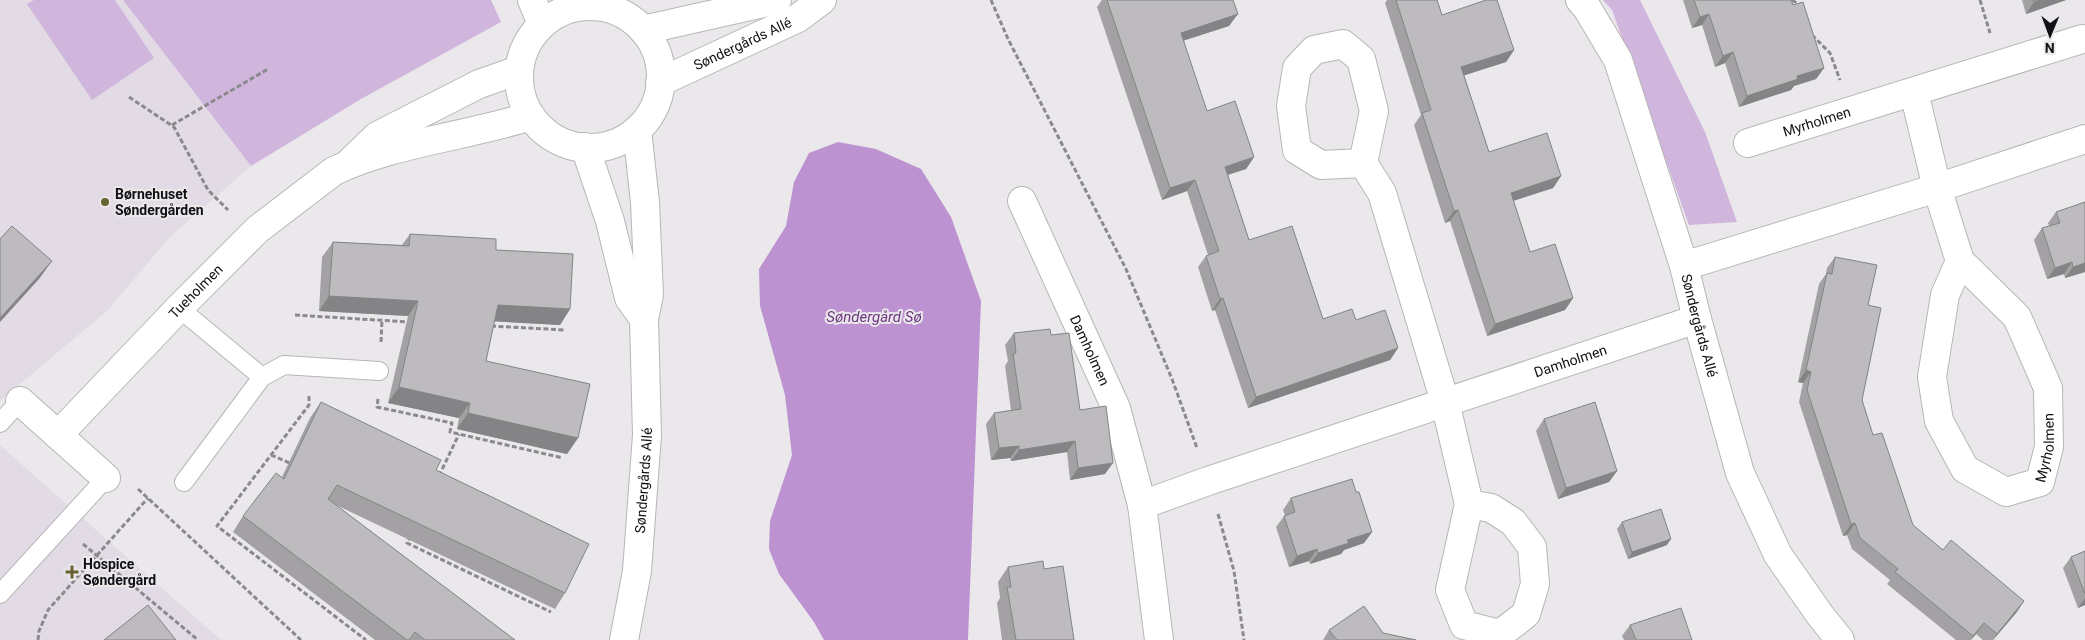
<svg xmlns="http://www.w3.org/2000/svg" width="2085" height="640" viewBox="0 0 2085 640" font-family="Roboto,sans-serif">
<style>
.built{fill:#e2dbe5}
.green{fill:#d0b5dd}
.water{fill:#bd92d0}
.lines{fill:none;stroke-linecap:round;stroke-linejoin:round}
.lane-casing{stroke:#b8b5b9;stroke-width:20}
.street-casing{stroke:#b8b5b9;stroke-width:30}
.secondary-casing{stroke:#b8b5b9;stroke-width:30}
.path{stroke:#8b898c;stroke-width:3;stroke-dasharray:5 2.5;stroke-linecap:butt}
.lane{stroke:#fff;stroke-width:18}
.street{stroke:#fff;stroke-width:28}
.secondary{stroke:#fff;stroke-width:28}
.wall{fill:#a3a1a3}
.shaded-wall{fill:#848385}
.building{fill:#bdbbbe;stroke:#848385}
.poi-dot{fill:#676330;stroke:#ebe8ec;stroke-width:2}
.labels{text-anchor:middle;stroke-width:4;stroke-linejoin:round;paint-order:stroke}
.street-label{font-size:14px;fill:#111012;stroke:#ebe8ec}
.poi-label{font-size:14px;font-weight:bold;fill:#111012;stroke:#ebe8ec;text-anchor:start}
.water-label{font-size:15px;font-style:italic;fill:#6c3681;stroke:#ebe8ec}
</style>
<rect width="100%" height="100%" fill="#ebe8ec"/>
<path class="built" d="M0 0H123L251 166 169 238 108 310 0 401Z
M0 445 30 472 221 640H0Z"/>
<path class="green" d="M34 0H115L154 58 92 100 27 4Z
M123 0H491L501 22 361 99 251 166Z
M1603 0H1640L1705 132 1737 222 1689 225 1612 10Z"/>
<path class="water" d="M838 142 876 149 921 169 951 217 981 301 968 640H824L814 622 779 574 769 549 770 521 792 455 785 395 760 306 759 269 786 226 794 182 809 153Z"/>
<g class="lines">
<g class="lane-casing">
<path id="lane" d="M179 308 262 377 184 482
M262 377 284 365 379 371
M0 423 20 401
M0 594 106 478"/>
</g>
<g class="street-casing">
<g id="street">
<path id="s1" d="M1580 0 1587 8 1618 60 1684 266 1697 319 1740 473 1778 555 1820 615 1840 640"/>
<path d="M643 30 777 0"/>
<path id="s2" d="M660 82 798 18 822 0"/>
<path id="s3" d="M1914 92 1937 188 1960 261 1945 295 1932 377 1939 421 1965 469 2006 492 2040 482 2049 447 2048 388 2017 317 1960 261"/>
<path id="s4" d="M1748 143 2082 39"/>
<path d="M585 147 610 221 629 298 644 319"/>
<path d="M351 161 377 136 479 84 519 70"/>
<path d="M1363 163 1321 165 1297 150 1291 106 1297 68 1314 50 1343 44 1361 59 1374 111 1363 163 1382 193 1445 402 1469 504 1450 590 1464 625 1500 634 1526 614 1535 584 1532 547 1513 522 1491 508 1469 504"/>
<path id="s5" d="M1022 201 1116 408 1142 505 1159 640"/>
<path d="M1684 266 1937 188 2085 139"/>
<path d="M20 401 106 478"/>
<path id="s6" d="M58 435 179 308 258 229 334 171C393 143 468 136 531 116"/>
<path id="s7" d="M1142 505 1208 481 1697 319"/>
<path id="s8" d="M624 640 637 571 647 435 644 319 649 295 645 202 637 130"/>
</g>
</g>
<g class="secondary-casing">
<path id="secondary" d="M532 0 542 24
M519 77a71 71 0 1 1 142 0a71 71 0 1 1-142 0Z"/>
</g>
<path class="path" d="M991 0 1008 39 1126 269 1172 379 1197 448
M1792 0 1800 5
M1980 0 1990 33
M1812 35 1830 53 1840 80
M129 97 174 127 208 190 228 210
M172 125 268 69
M295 315 409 322
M491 326 565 330
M381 342 382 320
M309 396V405L217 526 366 640
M378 399 377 407 452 423 450 432 563 458
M271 455 292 464
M439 476 459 434
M138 489 301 640
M1218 514 1234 571 1244 640
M411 536 407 543 551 612
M83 544 198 640
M38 640 39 631 48 610 148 498"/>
<use href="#lane" class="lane"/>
<use href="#street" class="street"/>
<use href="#secondary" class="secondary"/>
</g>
<path class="wall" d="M1102 0H1233L1229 26 1183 41 1207 111 1254 157 1246 169 1228 175 1249 240 1323 319 1356 320 1398 348 1390 360 1248 408 1215 310 1212 311 1198 267 1206 256 1208 255 1187 191 1162 200 1097 7Z
M1387 0H1437L1442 15 1514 50 1506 62 1464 75 1489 152 1561 176 1553 188 1513 201 1530 252 1573 298 1565 310 1487 336 1450 221 1445 223 1414 125 1421 115 1385 3Z
M1683 0H1791L1793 5 1824 68 1816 79 1794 86 1791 90 1739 107 1725 63 1715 67 1702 25 1692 28Z
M2022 0H2066L2026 14Z
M2085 202V272L2065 278 2064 274 2047 279 2034 240 2042 228 2049 226 2048 223 2056 212Z
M410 234 496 250 570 309 560 325 494 321 486 361 578 438 567 454 457 429 459 418 388 403 408 316 319 311 322 257 333 242 402 245Z
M1835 257 1868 305 1862 400 1873 435 1913 525 1943 550 2024 601 2016 613 1993 640H1983L1976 634 1971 640H1956L1887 584 1890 580 1852 549 1847 535 1843 536 1799 402 1803 383 1798 382 1819 284 1826 274 1827 268Z
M1014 333 1051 335 1105 474 1070 480 1067 452 1011 461 1010 458 991 460 986 424 994 413 1011 410 1005 366 1008 361 1005 345Z
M321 402 436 470 565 593 555 609 336 505 515 640H375L233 532 243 516 282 477 310 418Z
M1544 419 1617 471 1609 482 1558 499 1536 431Z
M1356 492 1372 532 1364 543 1344 550 1341 554 1310 564 1309 561 1289 567 1276 527 1285 515 1283 510 1291 498Z
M1622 522 1667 545 1628 559 1617 529Z
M2085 551V605L2078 608 2063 568 2071 557Z
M1008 567 1044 569 1074 640H1002L997 603 1000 598 998 582Z
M1630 625 1692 640H1624L1622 636Z
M1329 630 1383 633 1416 640H1323Z"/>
<path class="shaded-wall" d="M2041 0H2066L2026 14 2034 2Z
M1238 14 1229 26 1172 44 1181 33Z
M1709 14 1702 25 1692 28 1700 17Z
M1514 50 1506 62 1453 79 1461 67Z
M1733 52 1725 63 1715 67 1723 56Z
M1824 68 1816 79 1794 86 1791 90 1739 107 1747 96 1797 76Z
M1254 157 1246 169 1217 178 1225 167Z
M1561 176 1553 188 1503 204 1511 193Z
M1195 180 1187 191 1162 200 1170 188Z
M1458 210 1450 221 1445 223 1454 211Z
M52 261 39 279 0 322V318Z
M2072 262 2064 274 2047 279 2055 268Z
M2085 263V272L2065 278 2073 267Z
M329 296 418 301 408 316 319 311Z
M1223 298 1215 310 1212 311 1220 299Z
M1573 298 1565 310 1487 336 1495 324Z
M498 305 570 309 560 325 487 321Z
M1398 348 1390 360 1248 408 1256 397Z
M1806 370 1811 372 1803 383 1798 382Z
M399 387 470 403 459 418 388 403Z
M468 413 578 438 567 454 457 429Z
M1075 441 1067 452 1011 461 1019 450Z
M1019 446 1010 458 991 460 999 448Z
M1113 463 1105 474 1070 480 1078 468Z
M1617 471 1609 482 1558 499 1566 488Z
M1855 523 1847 535 1843 536 1851 524Z
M1372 532 1364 543 1344 550 1341 554 1310 564 1318 553 1347 540Z
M1671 539 1667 545 1628 559 1632 552Z
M1317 549 1309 561 1289 567 1297 556Z
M2085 598V605L2078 608Z
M2024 601 2016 613 1993 640 1997 634Z
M1984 623 1976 634 1971 640 1973 636Z"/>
<path class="building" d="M1107 0H1233L1238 14 1181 33 1207 111 1235 101 1254 157 1225 167 1249 240 1292 226 1323 319 1352 309 1356 320 1385 310 1398 348 1256 397 1223 298 1220 299 1206 256 1219 251 1195 180 1170 188Z
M1396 0H1437L1442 15 1486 0H1497L1514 50 1461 67 1489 152 1547 133 1561 176 1511 193 1530 252 1555 244 1573 298 1495 324 1458 210 1454 211 1422 113 1431 110Z
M1694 0H1791L1793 5 1803 2 1824 68 1797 76 1798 79 1747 96 1733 52 1723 56 1709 14 1700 17Z
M2033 0H2041L2034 2Z
M2085 202V263L2073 267 2072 262 2055 268 2042 228 2060 223 2056 212Z
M12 226 52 261 0 318V239Z
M410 234 496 239V250L573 254 570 309 498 305 486 361 590 384 578 438 468 413 470 403 399 387 418 301 329 296 333 242 409 246Z
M1835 257 1877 265 1868 305 1881 308 1862 400 1873 435 1882 433 1913 525 1943 550 1951 540 2024 601 1997 634 1984 623 1973 636 1895 572 1898 569 1860 538 1855 523 1851 524 1807 390 1811 372 1806 370 1827 273 1832 274Z
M1050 329 1051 335 1069 333 1080 410 1106 406 1113 463 1078 468 1075 441 1019 450V446L999 448 994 413 1021 409 1013 354 1016 353 1014 333Z
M321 402 441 460 436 470 589 544 565 593 337 485 328 499 515 640H425L415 632 409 640H407L243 516 276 473 284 479Z
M1595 402 1617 471 1566 488 1544 419Z
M1352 479 1356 492H1359L1372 532 1347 540 1349 543 1318 553 1317 549 1297 556 1284 516 1295 512 1291 498Z
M1661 509 1671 539 1632 552 1622 522Z
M2085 551V594L2071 557Z
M1043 561 1044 569 1063 566 1074 640H1016L1007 587H1011L1008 567Z
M148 605 176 640H104Z
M1364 606 1383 633 1416 640H1337L1329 630Z
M1681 608 1692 640H1636L1630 625Z"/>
<g class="poi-dot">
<circle cx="105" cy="202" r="5"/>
<path d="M69.5 564.5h5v5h5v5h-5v5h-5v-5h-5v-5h5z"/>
</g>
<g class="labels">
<g class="street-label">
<text dy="5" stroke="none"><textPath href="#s2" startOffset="91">Søndergårds Allé</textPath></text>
<text dy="5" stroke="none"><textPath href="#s4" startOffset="72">Myrholmen</textPath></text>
<text dy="5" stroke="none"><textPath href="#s6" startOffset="199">Tueholmen</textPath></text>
<text dy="5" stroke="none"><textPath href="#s1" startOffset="349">Søndergårds Allé</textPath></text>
<text dy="5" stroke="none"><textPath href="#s5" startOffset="164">Damholmen</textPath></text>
<text dy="5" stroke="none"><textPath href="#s7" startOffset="452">Damholmen</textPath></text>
<text dy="5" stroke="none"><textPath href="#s3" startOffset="512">Myrholmen</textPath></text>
<text dy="5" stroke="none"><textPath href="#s8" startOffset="161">Søndergårds Allé</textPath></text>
</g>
<g class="poi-label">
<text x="115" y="199">Børnehuset<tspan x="115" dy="16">Søndergården</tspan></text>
<text x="83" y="569">Hospice<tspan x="83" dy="16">Søndergård</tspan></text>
</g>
<g class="water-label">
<text x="874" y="322">Søndergård Sø</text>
</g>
</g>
<g transform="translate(2050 35) rotate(181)" stroke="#ebe8ec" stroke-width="4" paint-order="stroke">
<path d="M0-4L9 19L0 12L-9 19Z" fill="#111012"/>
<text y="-8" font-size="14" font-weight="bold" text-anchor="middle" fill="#111012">N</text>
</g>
</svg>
